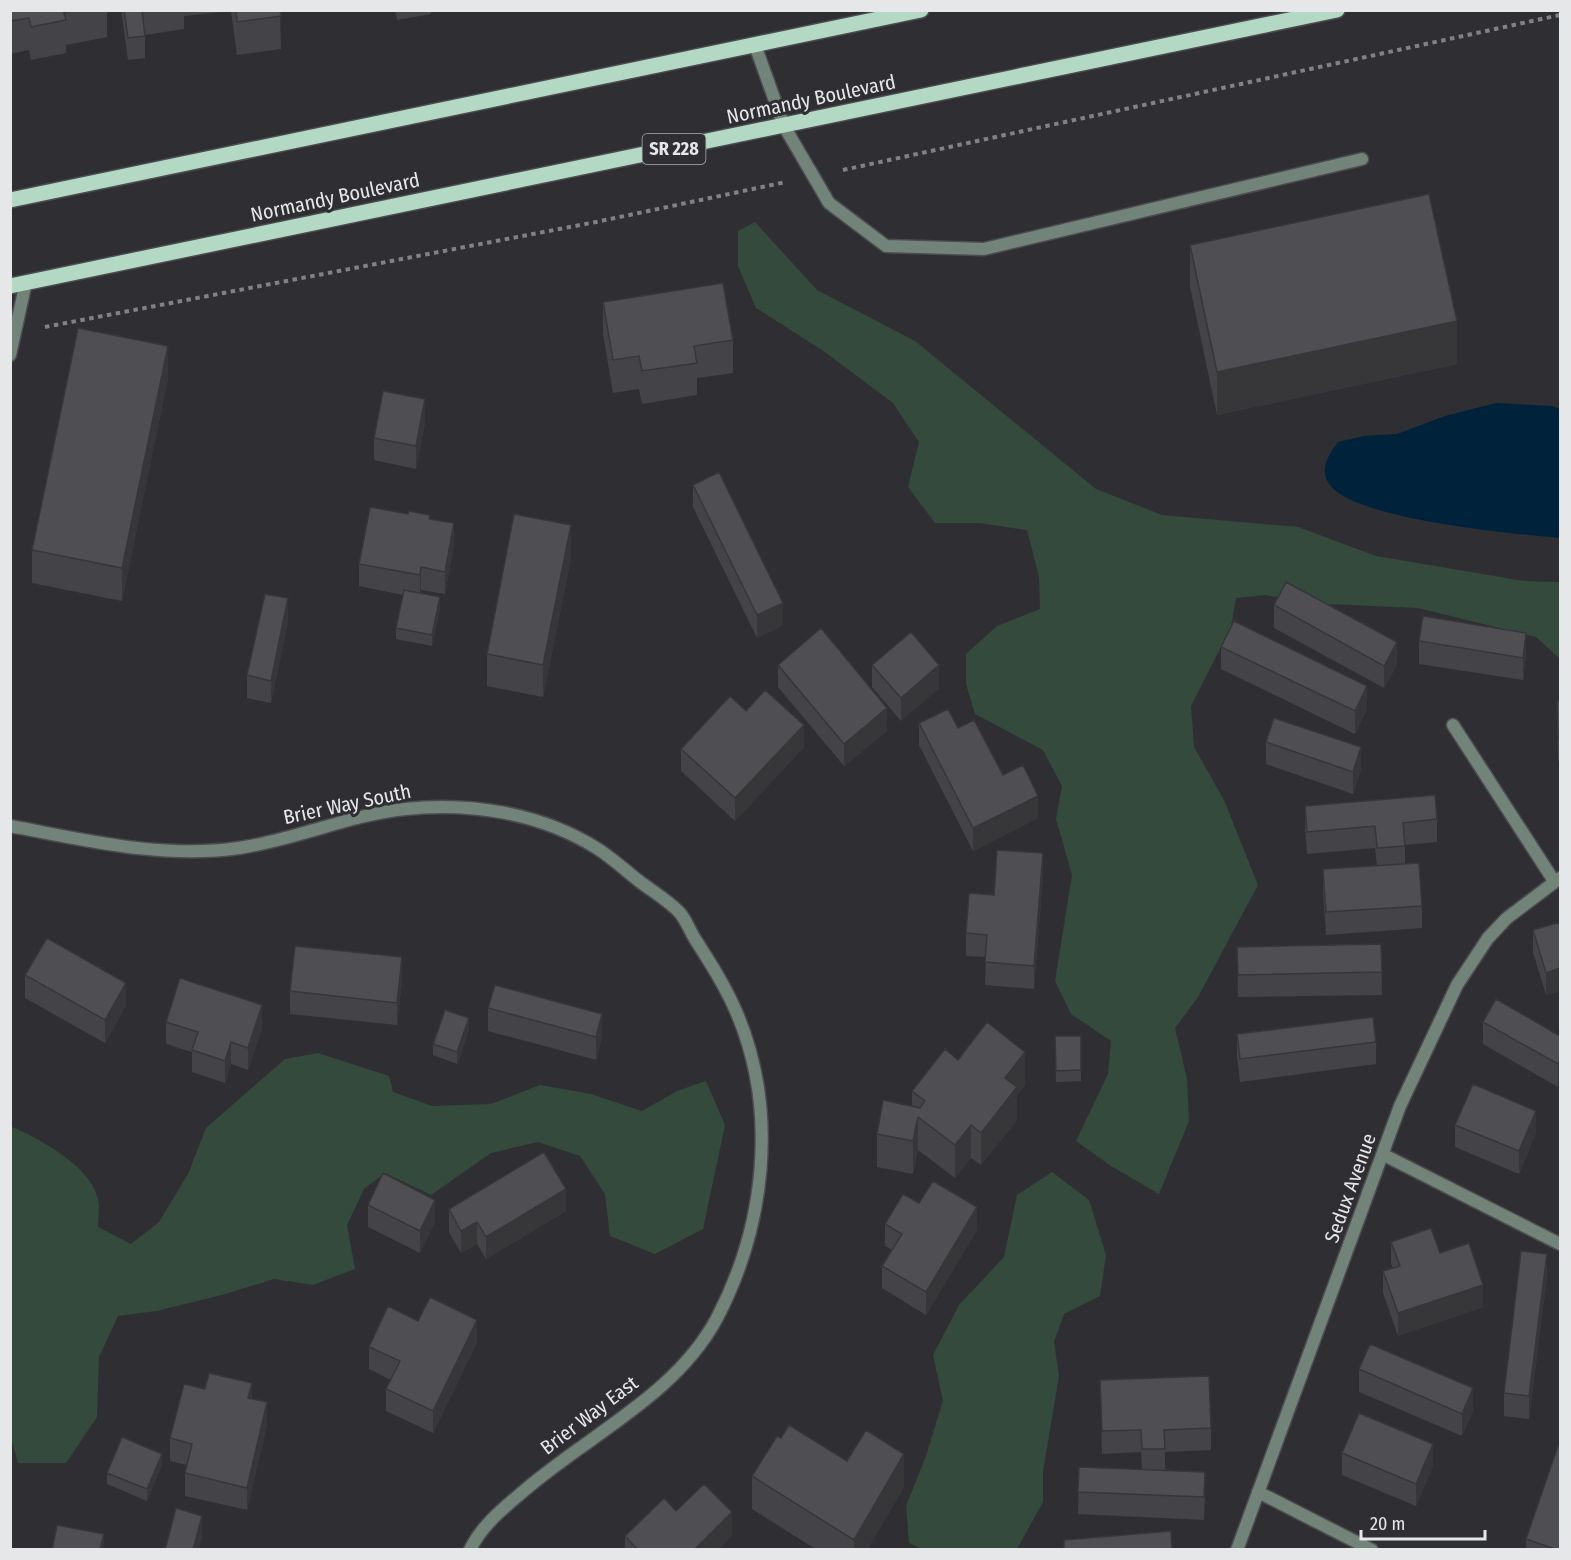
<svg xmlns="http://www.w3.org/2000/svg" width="1571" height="1560" viewBox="0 0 1571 1560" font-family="'Fira Sans Condensed',sans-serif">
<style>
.green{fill:#334a3d}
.water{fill:#00223a}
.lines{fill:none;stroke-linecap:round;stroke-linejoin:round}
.service-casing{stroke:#4c4c50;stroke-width:15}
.minor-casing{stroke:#4c4c50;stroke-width:15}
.primary-casing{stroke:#4c4c50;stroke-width:18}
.path{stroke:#828285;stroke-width:4;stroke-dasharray:4.5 4.5;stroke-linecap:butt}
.service{stroke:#72847a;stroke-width:12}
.minor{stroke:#72847a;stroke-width:12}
.primary{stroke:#b3d9c4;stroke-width:15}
.wall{fill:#444347}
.shaded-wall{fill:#37373a}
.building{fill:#4f4e53;stroke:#37373a;stroke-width:1.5}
.labels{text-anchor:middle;stroke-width:6;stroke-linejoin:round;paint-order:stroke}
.shield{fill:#2f2f33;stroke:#afb0b2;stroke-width:1.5}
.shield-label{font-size:18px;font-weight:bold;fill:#e6e7e9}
.street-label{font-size:20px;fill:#e6e7e9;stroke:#2f2f33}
</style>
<rect width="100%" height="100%" fill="#2f2f33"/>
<path class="green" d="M755 222 817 290 915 341 1096 489 1162 515 1298 527 1376 556 1524 581 1560 582V659L1536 637 1418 608 1306 603 1266 595 1236 598 1231 627 1191 706 1194 747 1224 800 1258 885 1198 997 1175 1028 1187 1079 1189 1121 1159 1194 1111 1166 1076 1141 1108 1074 1111 1041 1071 1014 1055 981 1072 875 1056 819 1062 786 1043 750 975 714 966 684V654L997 626 1040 609 1039 577 1027 530 979 523H935L908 487 919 442 893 403 822 350 756 308 738 266V231Z
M318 1053 389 1076 393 1092 432 1106 491 1104 540 1085 591 1094 642 1111 677 1091 706 1081 725 1125 703 1229 655 1254 610 1236 605 1194 580 1156 538 1142 491 1153 431 1195 385 1173 364 1189 347 1225 355 1269 313 1285 274 1279 222 1295 156 1311 118 1316 99 1357 97 1417 66 1463H18L10 1435V1126C38 1138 91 1166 98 1199 100 1207 98 1218 98 1227L131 1244 159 1222 188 1174 206 1128 285 1059Z
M1052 1172 1089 1200 1106 1255 1100 1296 1064 1314 1054 1342 1059 1376 1043 1471V1502L1017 1549H922L909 1543 906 1506 926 1456 943 1401 933 1355 959 1305 1004 1257 1017 1195Z"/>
<path class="water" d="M1496 403 1552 406 1560 409V538C1516 534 1354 520 1329 484 1319 469 1329 454 1338 442L1364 436 1397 434 1445 416Z"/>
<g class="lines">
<g class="service-casing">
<path id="service" d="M755 45 784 126 829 203 886 246 984 249 1362 159
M10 355 26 282"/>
</g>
<g class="minor-casing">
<path id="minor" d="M1453 725 1554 881
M10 826C86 840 161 859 239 848 295 840 349 815 405 809 471 802 541 813 598 849 612 858 625 870 639 881 652 891 669 901 680 913 686 920 690 931 695 939 711 964 727 989 738 1016 778 1113 765 1226 717 1318 675 1397 584 1437 519 1495 501 1510 480 1528 470 1550
M1384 1155 1560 1244
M1258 1492 1372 1550
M1237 1550 1400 1106 1457 985 1488 938 1507 918 1560 878"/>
</g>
<g class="primary-casing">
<path id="primary" d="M10 200 921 10
M10 286 1337 10"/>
</g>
<path class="path" d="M843 170 1560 15
M45 327 596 222 786 182"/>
<use href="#service" class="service"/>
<use href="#minor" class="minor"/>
<use href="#primary" class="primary"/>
</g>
<path class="wall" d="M10 10H107V37L66 45V53L31 60 29 50 10 54Z
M121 10H280L281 49 237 55 231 11 184 16V29L145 35V58L128 60Z
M395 10H431V14L397 20Z
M1190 245 1457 364 1217 415 1190 287Z
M603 302 733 340V373L697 378V395L642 404 639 389 613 393 603 334Z
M168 378 122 601 32 583V550Z
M425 422 416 469 374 460V438Z
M693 485 783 625 757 638 693 507Z
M430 519 454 546 445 594 421 590V593L440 608 432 646 396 639V628L403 595 359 586V564Z
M571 558 543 697 487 686V654Z
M1274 605 1397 665 1384 688 1274 628Z
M288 621 271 703 247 698V675Z
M1419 641 1526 655 1523 680 1419 664Z
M1221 647 1367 709 1355 734 1221 669Z
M778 665 887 731 844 766 778 687Z
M872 665 939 688 901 721 872 687Z
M1557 701H1560V760L1558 761Z
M746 711 804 747 735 821 681 771V749Z
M919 723 958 728 1003 775 1038 818 973 851 919 745Z
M1266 742 1361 770 1353 794 1266 764Z
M1305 806 1437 819V842L1405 845V864L1422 906V928L1326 935 1323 891V869L1377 865 1375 848 1307 854 1305 829Z
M1043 876 1034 989 985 985 986 957 966 956V933L994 895Z
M1560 922V991L1546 995 1533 952V930Z
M1381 944 1382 995 1238 997 1237 947Z
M25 975 126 1006 105 1043 25 998Z
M402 980 397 1025 290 1014V991Z
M488 1008 602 1037 596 1060 488 1031Z
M166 1022 262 1028 248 1070 231 1064 225 1083 192 1072V1052L166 1044Z
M1483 1022 1560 1036 1558 1087 1483 1044Z
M469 1030 457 1064 433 1055V1044Z
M1237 1034 1376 1042V1064L1240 1082 1237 1056Z
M1055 1036H1081V1081L1056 1082Z
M958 1060 1025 1085 1017 1095V1120L981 1165 971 1158 955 1178 918 1150 913 1174 877 1167V1134L912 1106V1091Z
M1455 1125 1536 1133 1519 1174 1455 1147Z
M919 1203 977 1230 926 1315 882 1288V1266L892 1250 885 1246V1224Z
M368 1205 435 1222 420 1253 368 1227Z
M449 1209 566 1211 486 1259 477 1244 461 1253 449 1232Z
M1391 1242 1440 1253 1483 1307 1398 1336 1383 1293V1271L1393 1268 1391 1264Z
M1547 1277 1529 1419 1504 1416V1393Z
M418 1321 477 1343 433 1433 386 1411V1389L391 1380 369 1369V1347Z
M1359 1369 1473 1411 1462 1436 1359 1392Z
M1100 1380 1211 1428V1450L1165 1452V1470L1205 1494 1204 1520 1078 1514 1079 1467 1142 1469 1141 1452 1102 1454Z
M205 1389 252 1398 267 1425 247 1510 185 1496V1473L187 1465 170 1461V1438Z
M1342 1453 1433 1466 1416 1506 1342 1475Z
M847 1461 904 1487 867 1550H817L752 1509V1476Z
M162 1465 147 1501 107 1484V1473Z
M676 1511 732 1535 717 1550H625V1536Z
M1526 1539 1560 1550H1526Z"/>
<path class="shaded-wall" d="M1457 321V364L1217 415V372Z
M168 346V378L122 601V568Z
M425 399V422L416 469V446Z
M454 523V546L445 594V572Z
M571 525V558L543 697V665Z
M421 567V590L420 598V575Z
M440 597V608L432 646V635Z
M288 598V621L271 703V681Z
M783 603V625L757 638V615Z
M1526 633V655L1523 680V658Z
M1397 642V665L1384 688V666Z
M939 665V688L901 721V698Z
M1367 686V709L1355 734V711Z
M887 708V731L844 766V744Z
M804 725V747L735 821V798Z
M1361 747V770L1353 794V772Z
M1038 796V818L973 851V828Z
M1043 853V876L1034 989V966Z
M402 957V980L397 1025V1003Z
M1560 968V991L1546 995V973Z
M126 983V1006L105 1043V1020Z
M262 1005V1028L248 1070V1048Z
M602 1014V1037L596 1060V1037Z
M469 1018V1030L457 1064V1052Z
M231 1042V1064L225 1083V1061Z
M1025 1052V1085L1017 1095V1120L981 1165V1133L1005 1078Z
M1560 1060V1082L1558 1087V1064Z
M1536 1111V1133L1519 1174V1151Z
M918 1117V1150L913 1174V1141Z
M971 1125V1158L955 1178V1145Z
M566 1189V1211L486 1259V1237Z
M435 1200V1222L420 1253V1231Z
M977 1207V1230L926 1315V1292Z
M477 1222V1244L461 1253V1231Z
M1547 1254V1277L1529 1419V1396Z
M1483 1285V1307L1398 1336V1313Z
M477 1320V1343L433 1433V1411Z
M252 1383V1406L248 1398Z
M1473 1388V1411L1462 1436V1414Z
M267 1402V1425L247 1510V1488Z
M1433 1444V1466L1416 1506V1484Z
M162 1454V1465L147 1501V1489Z
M904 1454V1487L867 1550H854V1540Z
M732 1512V1535L717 1550H694Z
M202 1516V1538L199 1550H193Z
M104 1534V1550H100Z"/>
<path class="building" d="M10 10H74L64 13 66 20 31 27 29 18 10 21Z
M124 10H142L145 36 128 38Z
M236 10H280L281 16 237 22Z
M1429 194 1457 321 1217 372 1190 245Z
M723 283 733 340 694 346 697 363 642 371 639 356 613 360 603 302Z
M78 328 168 346 122 568 32 550Z
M383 391 425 399 416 446 374 438Z
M719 472 783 603 757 615 693 485Z
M370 507 408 514 409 511 430 515 429 519 454 523 445 572 421 567 420 575 359 564Z
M514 514 571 525 543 665 487 654Z
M1286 582 1397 642 1384 666 1274 605Z
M404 590 440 597 432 635 396 628Z
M265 594 288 598 271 681 247 675Z
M1423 616 1526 633 1523 658 1419 641Z
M1234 621 1367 686 1355 711 1221 647Z
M821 628 887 708 844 744 778 665Z
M911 632 939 665 901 698 872 665Z
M765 690 804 725 735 798 681 749 730 696 746 711Z
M1557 701H1560V738H1558Z
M948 709 958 728 974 720 1003 775 1023 765 1038 796 973 828 919 723Z
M1274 718 1361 747 1353 772 1266 742Z
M1435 795 1437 819 1403 823 1405 846 1377 848 1375 826 1307 832 1305 806Z
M997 850 1043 853 1034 966 985 962 987 935 966 933 969 893 994 895Z
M1419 863 1422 906 1326 912 1323 869Z
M1560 922V968L1546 973 1533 930Z
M47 938 126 983 105 1020 25 975Z
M1381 944 1382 972 1238 975 1237 947Z
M295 946 402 957 397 1003 290 991Z
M180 978 262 1005 248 1048 231 1042 225 1061 192 1050 198 1032 166 1022Z
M495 985 602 1014 596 1037 488 1008Z
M1496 999 1560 1036V1060L1558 1064 1483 1022Z
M445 1010 469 1018 457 1052 433 1044Z
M1373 1017 1376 1042 1240 1059 1237 1034Z
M987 1022 1025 1052 1005 1078 1017 1087 981 1133 971 1125 955 1145 918 1117 913 1141 877 1134 883 1100 920 1108 925 1101 912 1091 945 1049 958 1060Z
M1055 1036H1081V1070L1056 1071Z
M1473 1084 1536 1111 1519 1151 1455 1125Z
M544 1152 566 1189 486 1237 477 1222 461 1231 449 1209Z
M383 1173 435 1200 420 1231 368 1205Z
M933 1181 977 1207 926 1292 882 1266 902 1234 885 1224 903 1194 919 1203Z
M1431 1228 1440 1253 1469 1243 1483 1285 1398 1313 1383 1271 1400 1266 1391 1242Z
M1521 1251 1547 1254 1529 1396 1504 1393Z
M430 1297 477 1320 433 1411 386 1389 400 1361 369 1347 388 1306 418 1321Z
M1370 1344 1473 1388 1462 1414 1359 1369Z
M209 1373 252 1383 248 1398 267 1402 247 1488 185 1473 192 1444 170 1438 184 1384 205 1389Z
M1209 1376 1211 1428 1164 1430 1165 1449H1142L1141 1430 1102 1431 1100 1380Z
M1359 1413 1433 1444 1416 1484 1342 1453Z
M789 1425 847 1461 866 1430 904 1454 854 1540 752 1476 777 1436 781 1438Z
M122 1437 162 1454 147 1489 107 1473Z
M1558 1446 1560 1447V1550H1558L1526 1539Z
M1079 1467 1205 1472 1204 1497 1078 1492Z
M704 1484 732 1512 694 1550H636L637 1549 625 1536 664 1498 676 1511Z
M176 1508 202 1516 193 1550H165Z
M57 1525 104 1534 100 1550H52Z
M1171 1531 1172 1550H1064V1540Z"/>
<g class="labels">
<rect class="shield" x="642.5" y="134" width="63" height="30" rx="4.5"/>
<g class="shield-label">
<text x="674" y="155">SR 228</text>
</g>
<g class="street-label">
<text transform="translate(811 99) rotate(-12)" y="7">Normandy Boulevard</text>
<text transform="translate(335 197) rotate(-12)" y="7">Normandy Boulevard</text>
<text transform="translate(347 804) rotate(-12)" y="7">Brier Way South</text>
<text transform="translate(1350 1188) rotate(-70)" y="7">Sedux Avenue</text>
<text transform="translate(589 1415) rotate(-37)" y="7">Brier Way East</text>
</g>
</g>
<rect width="1571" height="1560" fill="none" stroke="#e6e7e9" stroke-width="24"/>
<path d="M1361 1530v9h124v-9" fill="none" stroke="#e6e7e9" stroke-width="3"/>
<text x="1370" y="1530" font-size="18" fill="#e6e7e9" stroke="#2f2f33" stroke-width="4.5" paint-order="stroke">20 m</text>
</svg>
